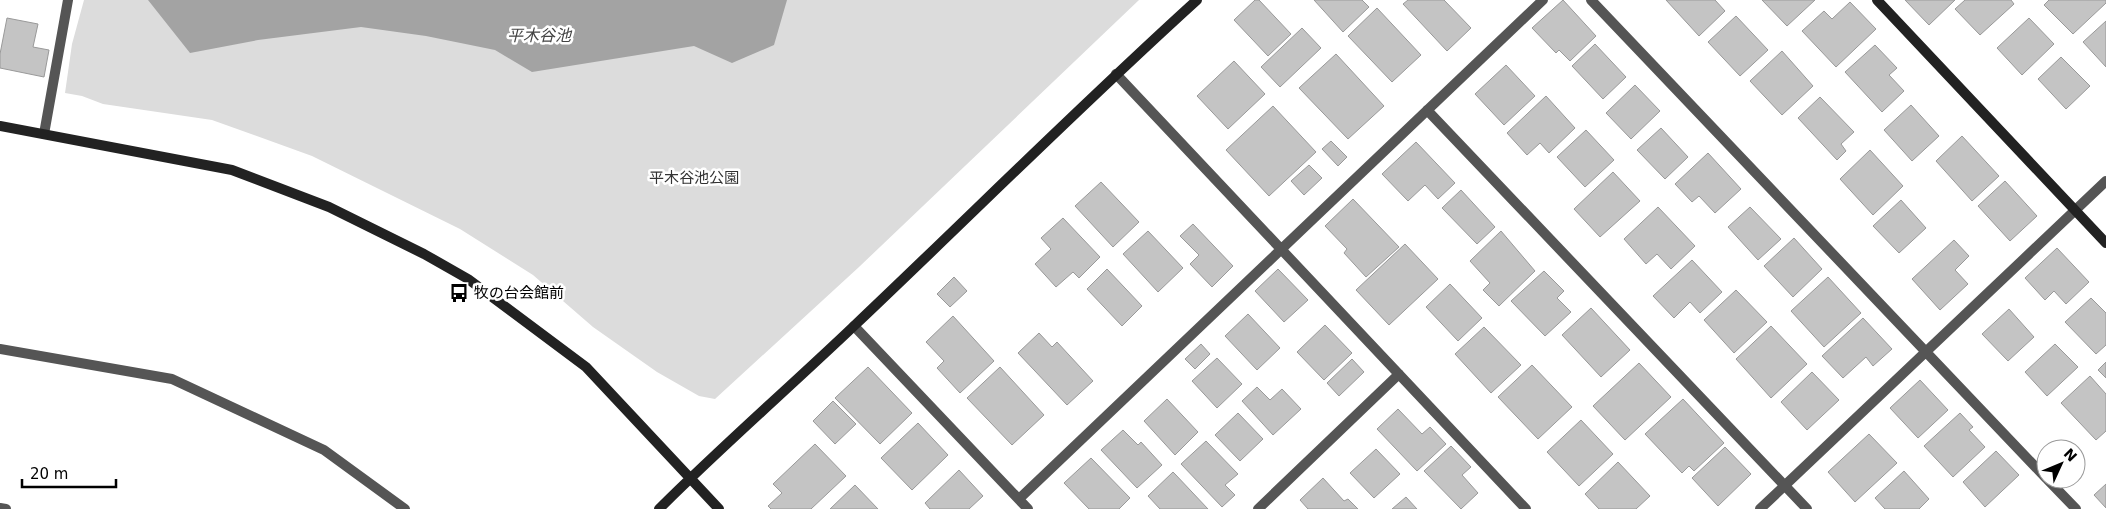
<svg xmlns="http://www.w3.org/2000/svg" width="2106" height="509" viewBox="0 0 2106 509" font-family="'DejaVu Sans','Noto Sans JP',sans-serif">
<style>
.green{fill:#dcdcdc}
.water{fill:#a3a3a3}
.building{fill:#c4c4c4;stroke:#999}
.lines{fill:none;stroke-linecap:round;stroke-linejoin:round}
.street{stroke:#555;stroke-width:10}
.secondary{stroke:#222;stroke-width:10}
.labels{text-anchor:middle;stroke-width:5;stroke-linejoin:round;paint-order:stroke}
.park-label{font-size:15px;fill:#333;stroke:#fff}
.poi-label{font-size:15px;fill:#000;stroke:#fff;text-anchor:start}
.water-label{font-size:16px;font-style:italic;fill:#444;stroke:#fff}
</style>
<rect width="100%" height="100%" fill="#fff"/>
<path class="green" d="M84 0H1139L859 267 715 399 699 396 657 372 593 327 533 275 460 229 312 156 212 120 103 104 82 96 65 93 72 44Z"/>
<path class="water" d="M148 0H787L774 45 732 63 694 46 532 72 495 50 426 36 361 27 258 40 190 53Z"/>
<path class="building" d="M1255 0H1259L1291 34 1268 56 1234 20Z
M1314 0H1362L1369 7 1343 32Z
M1408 0H1444L1471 28 1447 51 1403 4Z
M1563 0 1596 36 1570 61 1559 50 1556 53 1532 28Z
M1666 0H1715L1725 11 1699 36Z
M1762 0H1815L1787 26Z
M1905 0H1955L1929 25Z
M1965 0H2011L2014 4 1980 35 1955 9Z
M2049 0H2106V3L2073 34 2044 5Z
M1850 2 1876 29 1836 67 1802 31 1824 11 1832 19Z
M1377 8 1421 55 1392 82 1348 36Z
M1736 16 1768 50 1740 76 1708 42Z
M7 18 38 24 33 47 49 50 44 77 0 68V54Z
M2029 18 2054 44 2022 75 1997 48Z
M2106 21V67L2083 42Z
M1302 28 1321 48 1280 87 1261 67Z
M1595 44 1626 77 1603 99 1572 66Z
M1875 45 1897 68 1889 75 1904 91 1882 112 1845 72Z
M1782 51 1813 86 1782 115 1750 81Z
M1336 54 1384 106 1348 139 1299 88Z
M2061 57 2090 86 2066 109 2038 79Z
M1234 61 1265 94 1228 129 1197 96Z
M1506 65 1535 96 1504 125 1475 94Z
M1635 85 1660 111 1631 139 1606 113Z
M1546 96 1575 128 1549 153 1540 143 1527 155 1507 133Z
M1820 97 1854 132 1841 144 1846 151 1837 160 1798 118Z
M1911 105 1939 136 1912 161 1884 130Z
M1273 106 1316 152 1269 196 1226 150Z
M1661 128 1688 157 1665 179 1637 150Z
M1586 130 1614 160 1585 187 1557 157Z
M1962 136 1999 176 1972 201 1936 161Z
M1331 141 1347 157 1338 166 1322 149Z
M1416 142 1455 183 1438 199 1425 185 1408 201 1382 174Z
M1870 150 1903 186 1873 215 1840 179Z
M1708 153 1741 189 1715 213 1699 196 1692 202 1675 184Z
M1309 165 1322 178 1304 195 1291 181Z
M1613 172 1640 201 1600 237 1574 209Z
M2005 181 2037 216 2010 241 1978 206Z
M1101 182 1139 222 1113 247 1075 206Z
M1461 190 1495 227 1477 244 1442 208Z
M1353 199 1399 247 1366 277 1344 253 1347 249 1325 226Z
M1901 200 1926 228 1899 253 1873 226Z
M1658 207 1695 246 1671 269 1657 254 1646 264 1624 239Z
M1750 207 1781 239 1758 260 1728 227Z
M1063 218 1100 257 1079 278 1073 272 1056 287 1035 264 1051 249 1041 238Z
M1193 224 1233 266 1212 287 1190 264 1199 255 1180 236Z
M1148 231 1183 268 1158 292 1123 254Z
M1501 231 1535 271 1499 306 1483 290 1490 283 1470 261Z
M1794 238 1822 269 1793 297 1764 266Z
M1954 240 1969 256 1955 270 1968 284 1940 310 1912 279Z
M1405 244 1438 279 1389 325 1356 290Z
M2057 248 2089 282 2066 304 2054 291 2045 300 2025 278Z
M1692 260 1722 292 1700 313 1690 302 1674 318 1653 296Z
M1107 269 1142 306 1122 326 1087 289Z
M1278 269 1308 300 1284 322 1255 291Z
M1544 271 1564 291 1557 298 1571 312 1545 336 1511 301Z
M954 277 967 291 950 307 937 294Z
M1828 277 1861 313 1824 347 1791 311Z
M1450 284 1482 318 1458 341 1426 307Z
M1736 290 1767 322 1734 353 1704 320Z
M2091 298 2106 313V345L2096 354 2065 322Z
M1591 308 1630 350 1601 377 1562 335Z
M2009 309 2034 337 2008 361 1982 334Z
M1248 314 1280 348 1257 370 1225 336Z
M953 316 994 361 960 393 937 368 944 361 926 342Z
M1863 318 1892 349 1873 366 1866 357 1843 378 1822 356Z
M1325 325 1352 353 1324 380 1297 352Z
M1771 326 1807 364 1771 398 1736 359Z
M1484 327 1521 365 1491 393 1455 354Z
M1039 333 1052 347 1057 342 1093 381 1067 405 1018 353Z
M1201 344 1210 354 1195 369 1185 359Z
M2055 344 2078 367 2047 396 2025 372Z
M1217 358 1242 384 1217 408 1192 381Z
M1352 359 1364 372 1339 396 1327 383Z
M2106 362V378L2098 370Z
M1639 363 1671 397 1625 440 1593 406Z
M1532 365 1572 407 1538 439 1498 397Z
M868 367 912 413 880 444 835 398Z
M1000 367 1044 415 1012 445 967 398Z
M1812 372 1839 400 1807 430 1781 402Z
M2090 376 2106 394V431L2096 440 2061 403Z
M1920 380 1948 410 1918 438 1890 408Z
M1257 387 1270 400 1282 389 1301 409 1273 435 1242 401Z
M1167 399 1198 432 1175 455 1144 421Z
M1683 399 1724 443 1694 471 1689 466 1682 473 1645 434Z
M833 401 856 424 835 444 813 421Z
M1398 409 1422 434 1430 427 1446 444 1417 471 1377 429Z
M1238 413 1263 439 1240 461 1215 435Z
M1960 413 1973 427 1969 430 1985 447 1953 477 1924 446Z
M1581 420 1613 454 1579 486 1547 452Z
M918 423 948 455 912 490 881 458Z
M1123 430 1138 445 1141 442 1162 465 1137 488 1101 450Z
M1869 434 1897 463 1855 502 1828 472Z
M1206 441 1238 474 1225 485 1235 495 1222 507 1181 464Z
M815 444 846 476 811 509H771L768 506 782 493 773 484Z
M1451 446 1471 467 1462 475 1478 493 1461 509 1424 471Z
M1725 447 1751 474 1718 506 1692 478Z
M1376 449 1400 474 1374 498 1350 473Z
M1996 451 2019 475 1985 507 1963 482Z
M1091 458 1130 498 1119 509H1089L1064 483Z
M1618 462 1650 496 1636 509H1599L1585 494Z
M959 470 983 496 969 509H930L925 503Z
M1904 471 1929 499 1919 509H1885L1875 498Z
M1173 472 1175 474 1208 509H1160L1148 496Z
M1323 478 1344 501 1348 499 1358 509H1308L1300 500Z
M2106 484V508L2094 495Z
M855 485 878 509H830Z
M1406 497 1417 509H1392Z"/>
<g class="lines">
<path class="street" d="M1591 0 2046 478
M1116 74 1526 509
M1427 110 1807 509
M44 134 68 0
M854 326 1028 509
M0 349 172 379 324 450 405 509
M2047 479 2076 509
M1019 499 1543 0
M0 508 6 509
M1258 509 1399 374
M1760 509 2106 181"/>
<path class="secondary" d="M1877 0 2106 243
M0 126 232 170 329 207 424 254 468 279 586 367 719 509
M659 509C722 446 790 387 855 325 969 217 1080 106 1197 0"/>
</g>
<defs>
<g id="bus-bare" transform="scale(1.5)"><path d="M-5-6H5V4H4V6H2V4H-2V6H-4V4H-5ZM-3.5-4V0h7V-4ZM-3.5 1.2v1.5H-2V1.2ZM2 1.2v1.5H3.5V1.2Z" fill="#000" stroke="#fff" stroke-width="2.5" paint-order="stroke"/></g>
</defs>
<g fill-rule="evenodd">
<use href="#bus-bare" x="459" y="293"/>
</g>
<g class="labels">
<g class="park-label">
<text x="694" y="183">平木谷池公園</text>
</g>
<g class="poi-label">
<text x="474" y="298">牧の台会館前</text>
</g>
<g class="water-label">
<text x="539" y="41">平木谷池</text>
</g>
</g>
<g transform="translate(2061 464) rotate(46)"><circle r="24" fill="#ffffff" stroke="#999999"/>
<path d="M0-4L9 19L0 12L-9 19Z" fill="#000000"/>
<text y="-8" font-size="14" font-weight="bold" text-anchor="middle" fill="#000000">N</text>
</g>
<path d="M22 479v8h94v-8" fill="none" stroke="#000000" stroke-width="2.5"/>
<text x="30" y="479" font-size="15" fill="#000000" stroke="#ffffff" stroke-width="4" paint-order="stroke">20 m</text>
</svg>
